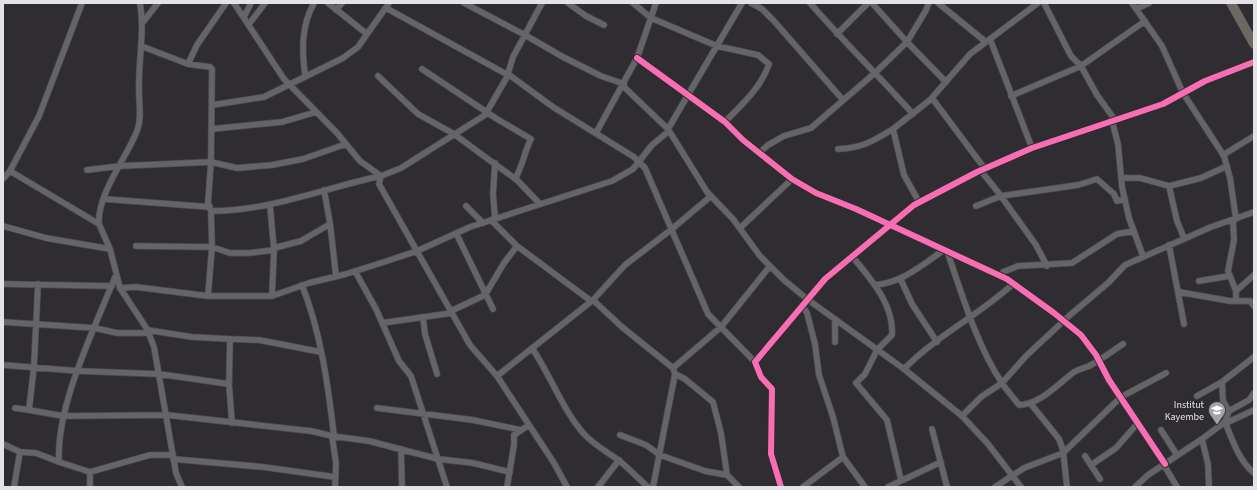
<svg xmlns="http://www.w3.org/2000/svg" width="1257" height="490" viewBox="0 0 1257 490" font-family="'Source Sans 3',sans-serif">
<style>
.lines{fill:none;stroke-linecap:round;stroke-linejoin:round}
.minor-casing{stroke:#4c4b4e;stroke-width:7}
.trunk-casing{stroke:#4c4b4e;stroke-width:10}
.minor{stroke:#656467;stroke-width:5.5}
.trunk{stroke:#6e6862;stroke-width:9}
.cycleway-casing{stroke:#2e2c32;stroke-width:8}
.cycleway{stroke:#f96db3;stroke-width:6}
.labels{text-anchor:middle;stroke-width:3;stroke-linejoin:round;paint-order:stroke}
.poi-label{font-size:10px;fill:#e3e2e6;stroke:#2e2c32;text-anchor:end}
</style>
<rect width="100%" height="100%" fill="#2f2d31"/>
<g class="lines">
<g class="minor-casing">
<path id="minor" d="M234 3 284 79 337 133 360 161 381 176 401 168 485 115 507 77 513 57 542 3
M328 3 367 34
M464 3 525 35 563 57 601 76 624 84
M568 3 586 16 604 25
M633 3 651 18 717 46 758 55 769 64C761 88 742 104 725 122
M751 3 762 9 774 21 843 100
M810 3C843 41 879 76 913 114
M872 3 907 42 946 82
M938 3 986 42
M1044 3 1071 56 1081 66 1097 95 1115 120
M1132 3 1162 46 1183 93 1224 156 1230 178 1236 219
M386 8 508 75
M1136 9 1149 3
M336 10 342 3
M244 17 251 3
M143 22 158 3
M249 24 265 3
M837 34 868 3
M990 39 1032 148
M141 46 188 64 210 67 212 69 211 162 208 203 211 211 212 247 208 296
M637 58 725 122 743 140 792 179 816 193 856 209 1007 279 1054 313 1081 335 1096 355 1109 380 1165 464
M188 64 197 45 226 3
M422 69 497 119 531 139C524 152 523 166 515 179
M508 74 553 107 634 157 645 168 708 314 755 362
M305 75C302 50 301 26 314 3
M378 76 418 114 454 134 492 162 517 180 539 203
M623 86 668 129 707 192 733 219 760 256 784 280 807 299 904 369 962 416 988 444 1021 487
M1011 96 1081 66 1145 21
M932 98 985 169
M212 105 264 97 343 58 358 47 389 3
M1112 121 1118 144 1122 187 1129 218 1143 256
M212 129 282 122 316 112
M668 129 742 3
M596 133 637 58 656 3
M838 149C863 148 873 141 893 129
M759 153 768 145 784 136 811 128 876 72 907 42 925 12 929 3
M1223 155 1254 136
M495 163 493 194 495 218
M87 170 120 166 211 162 237 168 272 165 303 159 346 144
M10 171 99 224 110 249 120 288 147 329 154 347 176 473 182 487
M981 171 998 192 1036 245 1047 266
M1121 178H1140L1169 186 1177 221 1184 238
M3 179 10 171 39 116 82 3
M1169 186 1201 178 1227 166
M324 190 330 223 336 276
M104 199 210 207
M919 202 904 175 893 129 930 100 970 54 1038 3
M270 205 274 250 272 296
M466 206 483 223
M976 206 1001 196 1078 185 1097 179 1114 194 1117 201 1125 199
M211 211C270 211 324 188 381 176L379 184 470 345 497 376 554 463 567 487
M491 220 517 246 591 301
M1233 220 1234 240 1228 271 1236 291
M99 224C97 194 126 159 137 131 142 119 139 104 139 92 138 62 145 32 140 3
M3 226 46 238 110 249
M740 228 792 179
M456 233 493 309
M1169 245 1184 324
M136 246 212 247 230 253H249L274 250
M274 248 301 241 330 224
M947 251C962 294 977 346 1002 383 1007 391 1014 398 1019 405 1041 404 1058 384 1074 372 1079 369 1084 368 1089 366 1101 360 1112 351 1123 344
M852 256C871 280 894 304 892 335L877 350 865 374 856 383 887 420 901 480
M355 271 376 309 399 361 411 376 447 487
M1000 276 1003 272 1018 266 1072 263 1117 234 1134 231
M115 277C94 330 56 405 59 462L90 472 150 455H173
M901 280 912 304 937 342
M1199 281 1229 276
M3 284 112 286
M38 284 34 366 29 410 63 416 167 415 311 431 332 436 369 441 438 459 473 463 510 472
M302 285C321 333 328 385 334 436
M875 285C902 283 922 265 944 250
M120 288 136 287 208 296H272L309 283 346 274 384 262 417 251 470 227 612 181 633 169 652 145 669 131
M1179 292 1230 301H1250L1254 306
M593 300 622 327 673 368 675 374 653 487
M1236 301V291L1254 275
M802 305 807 313 815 344 819 375 833 417 843 457 803 487
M451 311 485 295 504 263 517 246
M423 317 425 334 437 374
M835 319V342
M3 322 95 328 117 333H148
M382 323 452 313
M147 330 192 337 230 339 229 384 232 423
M230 339 259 340 321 352
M532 348C551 376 562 409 584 434 594 445 609 453 621 462 630 470 639 479 648 487
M3 365 78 371 159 374 229 384
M673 368 721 327 770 266
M904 369C936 336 979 315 1013 284
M675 374 685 379 713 402 721 433 727 475
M497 376 593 300 625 265 672 229 711 196
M1222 382 1223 401 1229 411
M1254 393 1249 400 1229 411 1225 422C1232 439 1239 461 1254 473
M1197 396 1222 382 1254 357
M1031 404 1059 439 1063 450 1067 487
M15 408 29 410
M377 408 473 420 521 430
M962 416 981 397 1002 383 1026 356 1070 315 1108 283 1125 265 1211 227 1254 212
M1226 423 1254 410
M932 429 947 487
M1161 430 1177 455
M620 435 646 445 660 455 705 471 727 475 739 487
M332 436 336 463 335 487
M1202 439 1208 464 1209 487
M3 444 20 452 36 453 59 462
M401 449 402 487
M1085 456 1100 479
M843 457 865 487
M173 459 263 467 335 477
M1091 465 1116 448 1137 424
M1164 465 1177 487
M90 472V487
M14 487 20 452
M507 487 514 445V435L529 425
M598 487 619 460
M781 487 771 454 772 389 761 377 755 362 825 279 914 205 977 172 1032 148 1163 104 1205 81 1254 62
M888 487 941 462
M995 487 1024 468 1063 453 1121 397 1166 373
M1135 487 1148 475 1202 439 1225 422"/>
</g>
<g class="trunk-casing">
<path id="trunk" d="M1231 3 1254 44"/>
</g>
<use href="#minor" class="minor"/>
<use href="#trunk" class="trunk"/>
<g class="cycleway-casing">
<path id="cycleway" d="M637 58 725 122 743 140 792 179 816 193 856 209 1007 279 1054 313 1081 335 1096 355 1109 380 1165 464
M781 487 771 454 772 389 761 377 755 362 825 279 914 205 977 172 1032 148 1163 104 1205 81 1254 62"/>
</g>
<use href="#cycleway" class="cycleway"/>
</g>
<defs>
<g id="school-pin" transform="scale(0.9)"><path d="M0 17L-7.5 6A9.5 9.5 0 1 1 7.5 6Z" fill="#a4a3a7" stroke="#2e2c32"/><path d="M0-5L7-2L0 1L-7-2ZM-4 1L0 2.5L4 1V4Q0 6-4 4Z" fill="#fff"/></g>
</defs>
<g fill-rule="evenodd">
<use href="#school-pin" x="1217" y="410"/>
</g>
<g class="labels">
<g class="poi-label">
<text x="1204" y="408">Institut<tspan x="1204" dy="12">Kayembe</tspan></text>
</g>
</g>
<rect width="1257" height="490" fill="none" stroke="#e3e2e6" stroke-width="8"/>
</svg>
